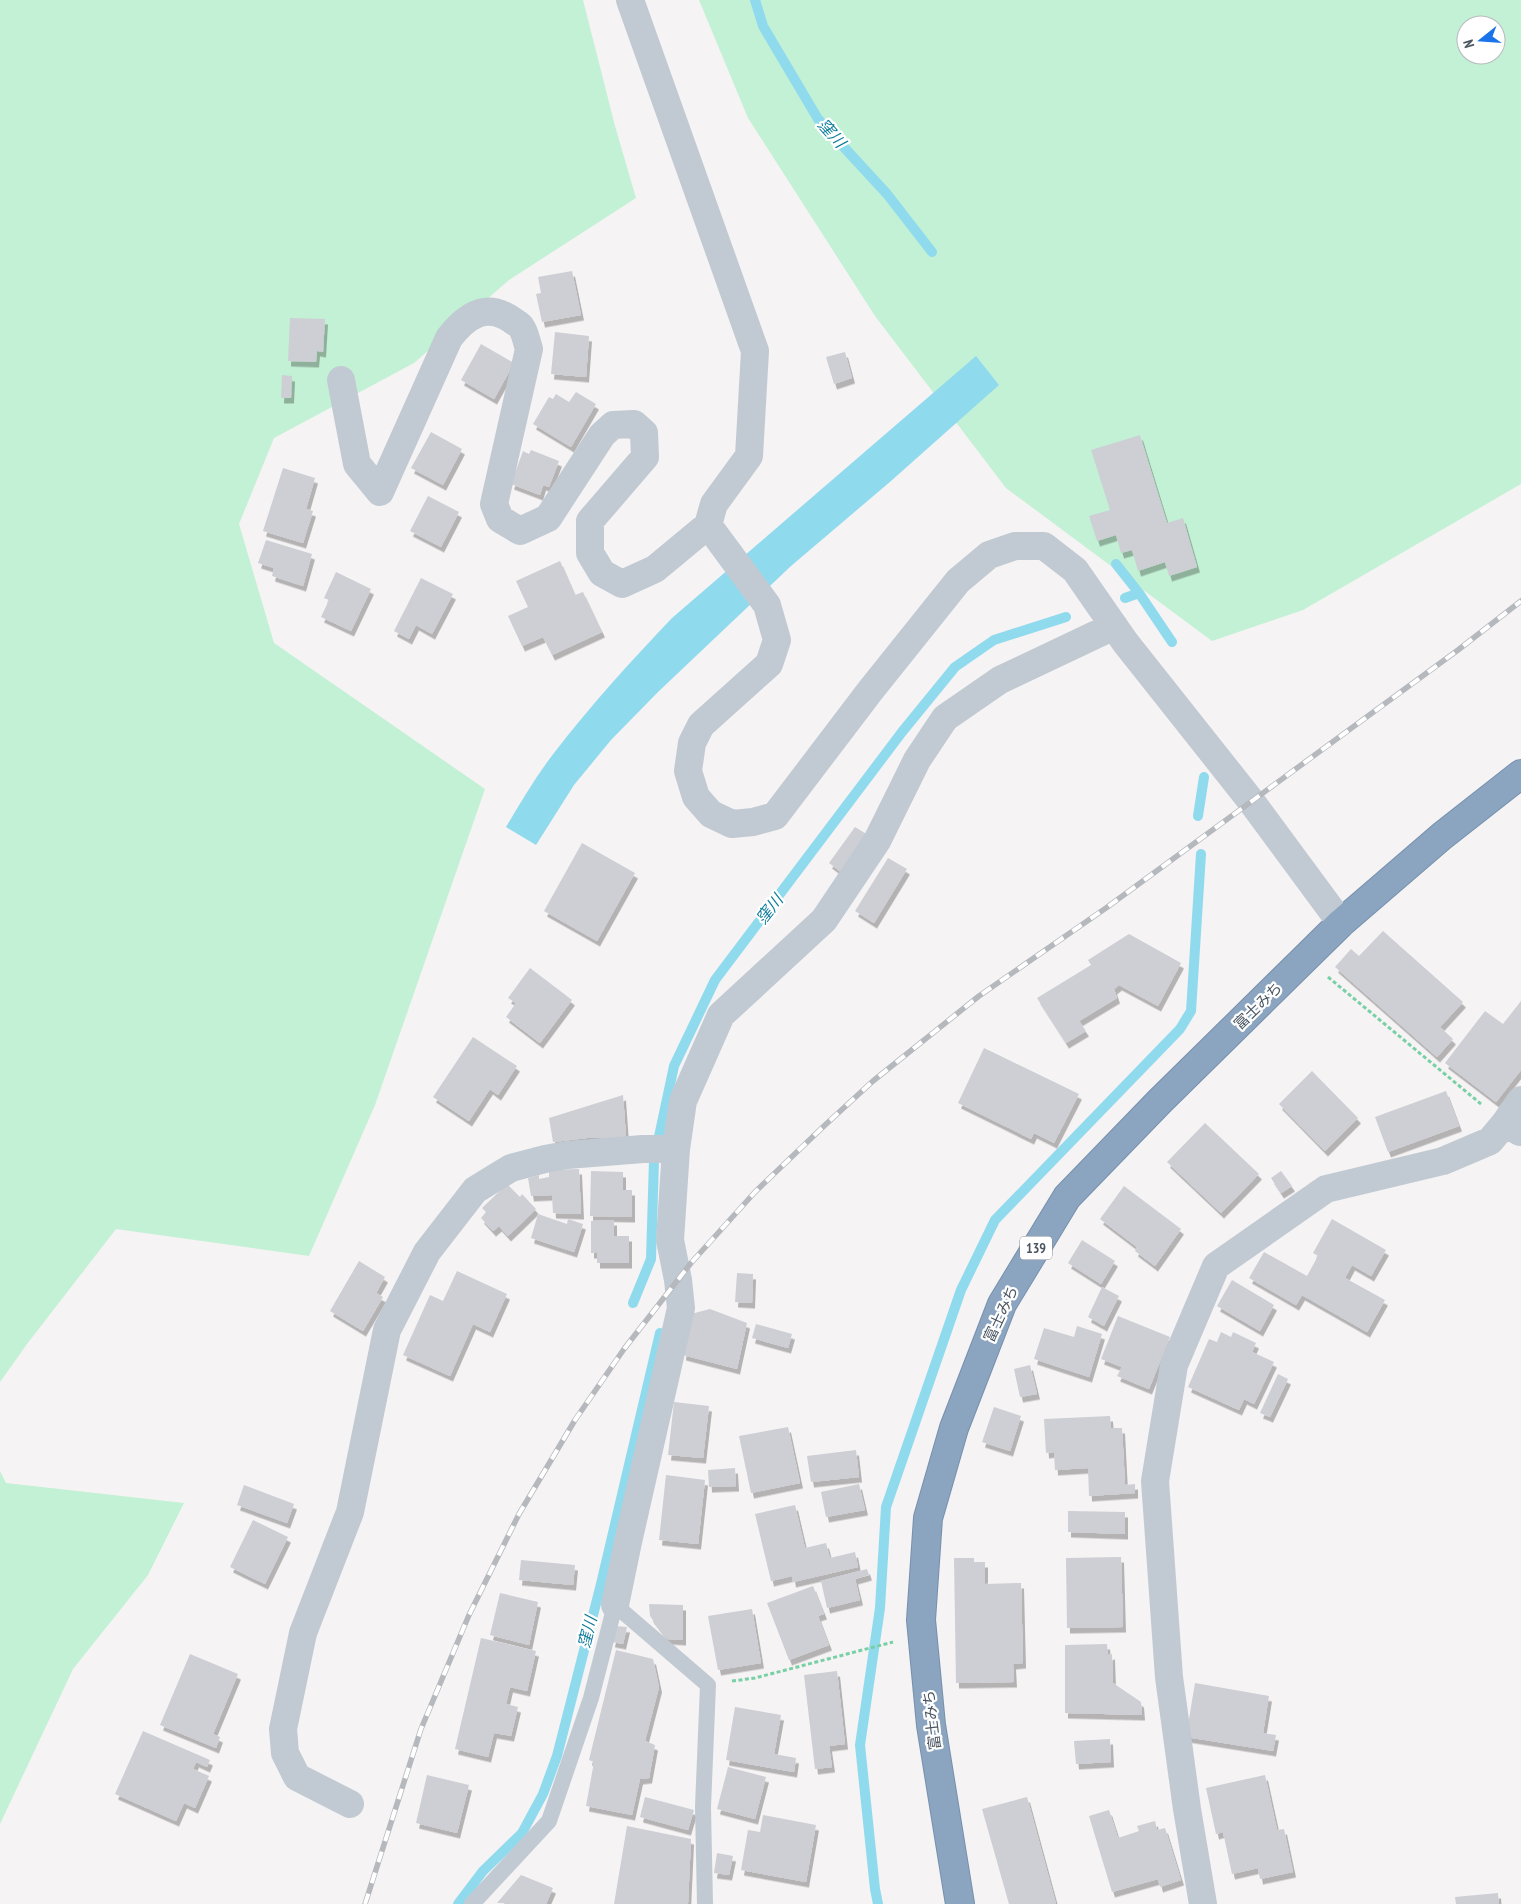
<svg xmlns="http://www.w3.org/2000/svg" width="1521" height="1904" viewBox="0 0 1521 1904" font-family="'PT Sans Narrow','Noto Sans JP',sans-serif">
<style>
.green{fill:#c3f1d5;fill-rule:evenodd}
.water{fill:#90daee}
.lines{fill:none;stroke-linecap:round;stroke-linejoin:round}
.stream{stroke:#90daee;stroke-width:10}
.building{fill:#cdcfd5;filter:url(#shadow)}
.highway-casing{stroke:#7690ad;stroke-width:30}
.path{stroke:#7ad0a6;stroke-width:3;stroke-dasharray:4 2.5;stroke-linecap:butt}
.lane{stroke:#c1cad2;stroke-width:16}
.street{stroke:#c1cad2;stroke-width:28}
.highway{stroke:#8ba5c1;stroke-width:28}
.rail-casing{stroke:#b5b8bd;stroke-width:5.5}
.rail{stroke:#fff;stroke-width:4;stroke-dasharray:11;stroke-linecap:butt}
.labels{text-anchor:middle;stroke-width:4.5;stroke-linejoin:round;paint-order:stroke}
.shield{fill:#fff;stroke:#808990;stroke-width:1}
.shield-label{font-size:14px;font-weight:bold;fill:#4a5661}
.street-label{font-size:15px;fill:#4a5661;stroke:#fff}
.water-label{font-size:16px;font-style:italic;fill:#0c7c9b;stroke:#fff}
</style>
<defs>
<filter id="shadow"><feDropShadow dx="3" dy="5.5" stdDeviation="0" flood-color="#0004"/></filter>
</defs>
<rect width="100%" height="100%" fill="#f5f3f3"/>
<path class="green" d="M0 0H583L615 126 636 198 509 280 414 363 274 438 239 524 274 643 485 789 375 1105 309 1256 116 1229 27 1344 0 1382Z
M699 0H1521V484L1303 610 1212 641 1006 488 875 316 748 118ZM1466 25H1496V55H1466Z
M0 1471 6 1483 184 1503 148 1575 73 1669 0 1824Z"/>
<path class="water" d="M976 356 999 385 891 481 791 566 658 692 611 740 574 785 536 845 506 827C521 802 536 776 554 753 590 706 631 661 672 618Z"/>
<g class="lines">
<path class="stream" d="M755 0 763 26 818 119 887 194 932 252
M1116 564 1139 593 1125 598
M1139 593 1172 642
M1198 816 1204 777
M633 1303 651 1259 654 1160 674 1066 715 980 902 732 955 667 994 640 1066 617
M458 1904 483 1871 522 1833 543 1794 557 1756 601 1584 660 1333
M878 1904 875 1889 860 1745 880 1608 886 1507 961 1290 995 1220 1180 1029 1191 1011 1201 854"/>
</g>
<path class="building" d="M572 271 581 315 542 322 536 294 541 293 538 277Z
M290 318 325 319 323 352 317 351 316 362 288 361Z
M555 332 589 336 586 377 551 374Z
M481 344 514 363 494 399 461 380Z
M845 352 852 378 834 384 826 357Z
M282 375 292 376 291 398H281Z
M576 392 596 404 571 447 533 424 549 397 553 399 556 394 569 402Z
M431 432 462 449 443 485 411 468Z
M1140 435 1167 523 1183 518 1197 567 1169 576 1165 562 1138 571 1132 550 1121 553 1116 535 1097 541 1089 516 1110 510 1091 450Z
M531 450 559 461 549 487 543 485 540 495 511 484 523 451 529 454Z
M283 468 315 478 306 509 313 511 303 543 263 531Z
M428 496 459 512 441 547 410 531Z
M266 540 312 554 303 586 272 576 274 568 258 563Z
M560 561 575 595 583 592 602 632 552 655 543 637 522 646 508 616 528 607 516 581Z
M336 572 371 589 351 631 321 617 329 600 324 598Z
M421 578 453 594 432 634 416 625 409 639 394 631Z
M855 827 868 835 841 872 829 863Z
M582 843 635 873 597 941 544 911Z
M888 858 907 869 874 923 855 911Z
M1383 931 1463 1002 1440 1027 1453 1039 1437 1057 1335 967 1351 949 1359 956Z
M1129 934 1181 963 1158 1006 1119 985 1114 989 1117 998 1079 1021 1086 1031 1066 1043 1037 998 1091 965 1088 960Z
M530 968 572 1000 540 1043 506 1017 516 1003 508 998Z
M1521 1001V1070L1496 1102 1445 1063 1485 1011 1503 1024Z
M473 1037 517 1066 498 1095 490 1089 469 1121 433 1097Z
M984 1048 1079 1094 1054 1143 1034 1133 1031 1139 958 1103Z
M1312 1071 1358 1118 1325 1151 1279 1104Z
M1446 1091 1459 1126 1388 1152 1375 1117Z
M623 1095 626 1137 587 1138 553 1142 549 1118Z
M1205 1123 1259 1174 1221 1213 1167 1162Z
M579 1169 581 1214 553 1213 552 1195 531 1196 528 1178 539 1175V1179L549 1177V1170Z
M591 1171 623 1172V1190H632V1217L590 1216Z
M1281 1171 1292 1186 1281 1193 1271 1178Z
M507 1184 520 1197 522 1194 536 1209 508 1236 499 1226 493 1231 481 1218 486 1212 482 1208Z
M1124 1186 1181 1229 1155 1266 1135 1251 1137 1247 1100 1219Z
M538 1214 567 1224 568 1219 583 1224 574 1252 531 1238Z
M1332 1219 1386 1250 1371 1276 1352 1265 1345 1278 1385 1300 1367 1332 1302 1295 1296 1305 1249 1278 1264 1252 1307 1276 1318 1256 1313 1253Z
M614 1220V1236H629V1263H597V1253H591V1221Z
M1082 1240 1115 1261 1101 1284 1068 1263Z
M359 1261 385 1277 376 1293 383 1297 363 1331 330 1311Z
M457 1271 507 1294 490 1332 473 1324 450 1376 403 1355 430 1295 443 1301Z
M737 1273 753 1274 752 1303 735 1302Z
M1232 1280 1274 1305 1260 1331 1217 1306Z
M1102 1287 1119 1296 1104 1326 1088 1317Z
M710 1309 747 1323 737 1369 683 1355 687 1315Z
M1118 1316 1170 1337 1149 1389 1117 1376 1122 1367 1101 1359Z
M756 1324 792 1334 788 1348 752 1338Z
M1077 1326 1102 1334 1089 1377 1034 1359 1044 1328 1074 1337Z
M1221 1332 1231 1337 1233 1332 1256 1343 1252 1352 1274 1362 1254 1404 1244 1399 1239 1410 1188 1387 1209 1339 1217 1342Z
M1030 1365 1037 1394 1020 1397 1014 1369Z
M1278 1374 1288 1379 1270 1417 1260 1413Z
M674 1402 709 1406 703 1458 668 1455Z
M994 1407 1021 1416 1010 1451 982 1442Z
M1110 1416 1111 1428H1122L1125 1485 1135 1484V1493L1089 1496 1088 1468 1055 1470 1054 1452 1046 1453 1044 1419Z
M788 1427 800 1483 751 1493 739 1436Z
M856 1450 859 1477 811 1482 807 1456Z
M735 1468 736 1486 709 1487 708 1470Z
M666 1475 705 1480 698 1544 659 1540Z
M859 1484 865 1510 826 1517 821 1492Z
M244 1485 294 1504 287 1523 237 1505Z
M795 1505 805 1548 826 1543 830 1558 855 1552 858 1567 793 1582 792 1576 771 1581 755 1514Z
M1068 1511 1125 1512V1534L1068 1532Z
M253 1520 288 1537 265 1584 230 1567Z
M1121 1557 1123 1627 1067 1628 1066 1558Z
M954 1558H974V1562H985V1584L1021 1583 1023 1663 1013 1664 1014 1682 956 1683Z
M521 1560 575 1565 573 1585 519 1580Z
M867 1569 869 1575 855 1579 860 1600 827 1608 821 1581Z
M813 1586 824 1614 818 1616 829 1645 789 1660 767 1603Z
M500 1593 538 1602 529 1645 490 1635Z
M649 1604 683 1605V1640L667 1639 650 1616Z
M752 1609 761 1663 718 1670 708 1616Z
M615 1626 627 1627 623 1644 612 1642Z
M481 1638 536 1651 527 1691 510 1687 506 1704 518 1707 511 1736 494 1733 488 1757 455 1749Z
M1107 1644 1108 1655 1112 1654 1113 1683 1141 1702 1142 1715 1065 1713V1645Z
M616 1650 653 1659 659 1687 645 1741 655 1745 649 1778 640 1779 632 1815 586 1806 594 1762 589 1760Z
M190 1654 238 1674 213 1734 220 1737 216 1748 160 1725Z
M837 1671 845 1744 829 1746 832 1767 815 1769 804 1675Z
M1195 1683 1269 1696 1263 1733 1276 1735 1273 1751 1186 1737Z
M735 1707 781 1715 774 1754 796 1758 794 1772 726 1760Z
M143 1731 210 1760 207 1767 196 1762 193 1769 209 1776 195 1808 184 1803 176 1821 115 1794Z
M1110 1739 1111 1762 1076 1764 1074 1741Z
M728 1767 766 1777 755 1819 717 1809Z
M427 1775 469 1785 457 1833 416 1823Z
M1265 1775 1277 1830 1284 1829 1293 1872 1260 1879 1258 1868 1232 1874 1223 1832 1216 1834 1206 1788Z
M645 1797 694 1810 688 1830 640 1817Z
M1027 1797 1056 1904H1009L982 1809Z
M1109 1810 1118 1838 1139 1831 1137 1826 1155 1821 1157 1830 1165 1828 1181 1880 1160 1887 1158 1879 1112 1892 1089 1816Z
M763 1815 816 1825 806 1882 741 1870 748 1830 760 1832Z
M627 1826 691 1839 688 1904H614Z
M717 1853 733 1856 729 1875 714 1873Z
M521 1875 553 1888 546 1904 497 1903Z
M1498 1893 1499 1904H1456L1455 1897Z"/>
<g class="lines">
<g class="highway-casing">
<path id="highway" d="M960 1904 931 1725 921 1620 928 1518 954 1428 1002 1304 1067 1197 1160 1101 1341 923 1442 836 1521 774"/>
</g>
<path class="path" d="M1328 977 1481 1104
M732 1681 755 1678 893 1642"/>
<path class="lane" d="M472 1904 549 1821 591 1698 615 1605 708 1685 703 1807 705 1904"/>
<path class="street" d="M341 380 357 464 380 492 449 338C466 316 486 302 512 320 514 322 519 324 521 327 525 332 527 343 529 349L494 504 500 519 520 531 548 518 602 435 613 425 634 424 644 433 645 457 590 521V553L602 573 622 584 655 569 708 525 714 504 749 456 755 351 630 0
M708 525 767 605 777 640 769 664 701 725 692 743 688 771 696 797 711 814 732 824 753 822 775 816 870 691 958 581 989 555 1015 546H1044L1075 570 1125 642 1251 801 1341 923
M1520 1132 1505 1123 1521 1100
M615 1605 628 1542 681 1308 678 1280 670 1240 676 1149 683 1101 721 1015 824 920 877 841 917 760 945 718 1000 680 1114 626
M350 1804 297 1777 285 1753 283 1729 303 1633 350 1512 387 1330 427 1252 475 1190 511 1168 545 1159 567 1155 643 1149H676
M1203 1904 1187 1809 1169 1677 1155 1481 1174 1365 1216 1266 1326 1189 1443 1161 1490 1141 1505 1123"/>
<use href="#highway" class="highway"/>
<g class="rail-casing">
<path id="rail" d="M365 1904 421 1729 469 1615 519 1514 575 1420 624 1349 691 1263 755 1192 824 1126 873 1081 979 996 1106 908 1458 650 1521 601"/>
</g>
<use href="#rail" class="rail"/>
</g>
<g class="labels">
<rect class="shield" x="1020" y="1236.5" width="32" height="23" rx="4"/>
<g class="shield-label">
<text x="1036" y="1253">139</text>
</g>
<g class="street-label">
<text transform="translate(1258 1006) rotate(-44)" y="5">富士みち</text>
<text transform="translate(1001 1314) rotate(-65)" y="5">富士みち</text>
<text transform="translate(932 1720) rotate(-97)" y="5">富士みち</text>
</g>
<g class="water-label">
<text transform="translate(832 133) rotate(48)" y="6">窪川</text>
<text transform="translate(769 909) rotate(-52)" y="6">窪川</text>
<text transform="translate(587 1632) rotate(-76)" y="6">窪川</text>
</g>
</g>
<g transform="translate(1481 40) rotate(253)"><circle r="24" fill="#ffffff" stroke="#b7bbc0"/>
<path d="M0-4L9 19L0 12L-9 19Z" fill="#1a73e8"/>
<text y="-8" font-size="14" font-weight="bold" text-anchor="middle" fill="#4a5661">N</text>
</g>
</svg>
